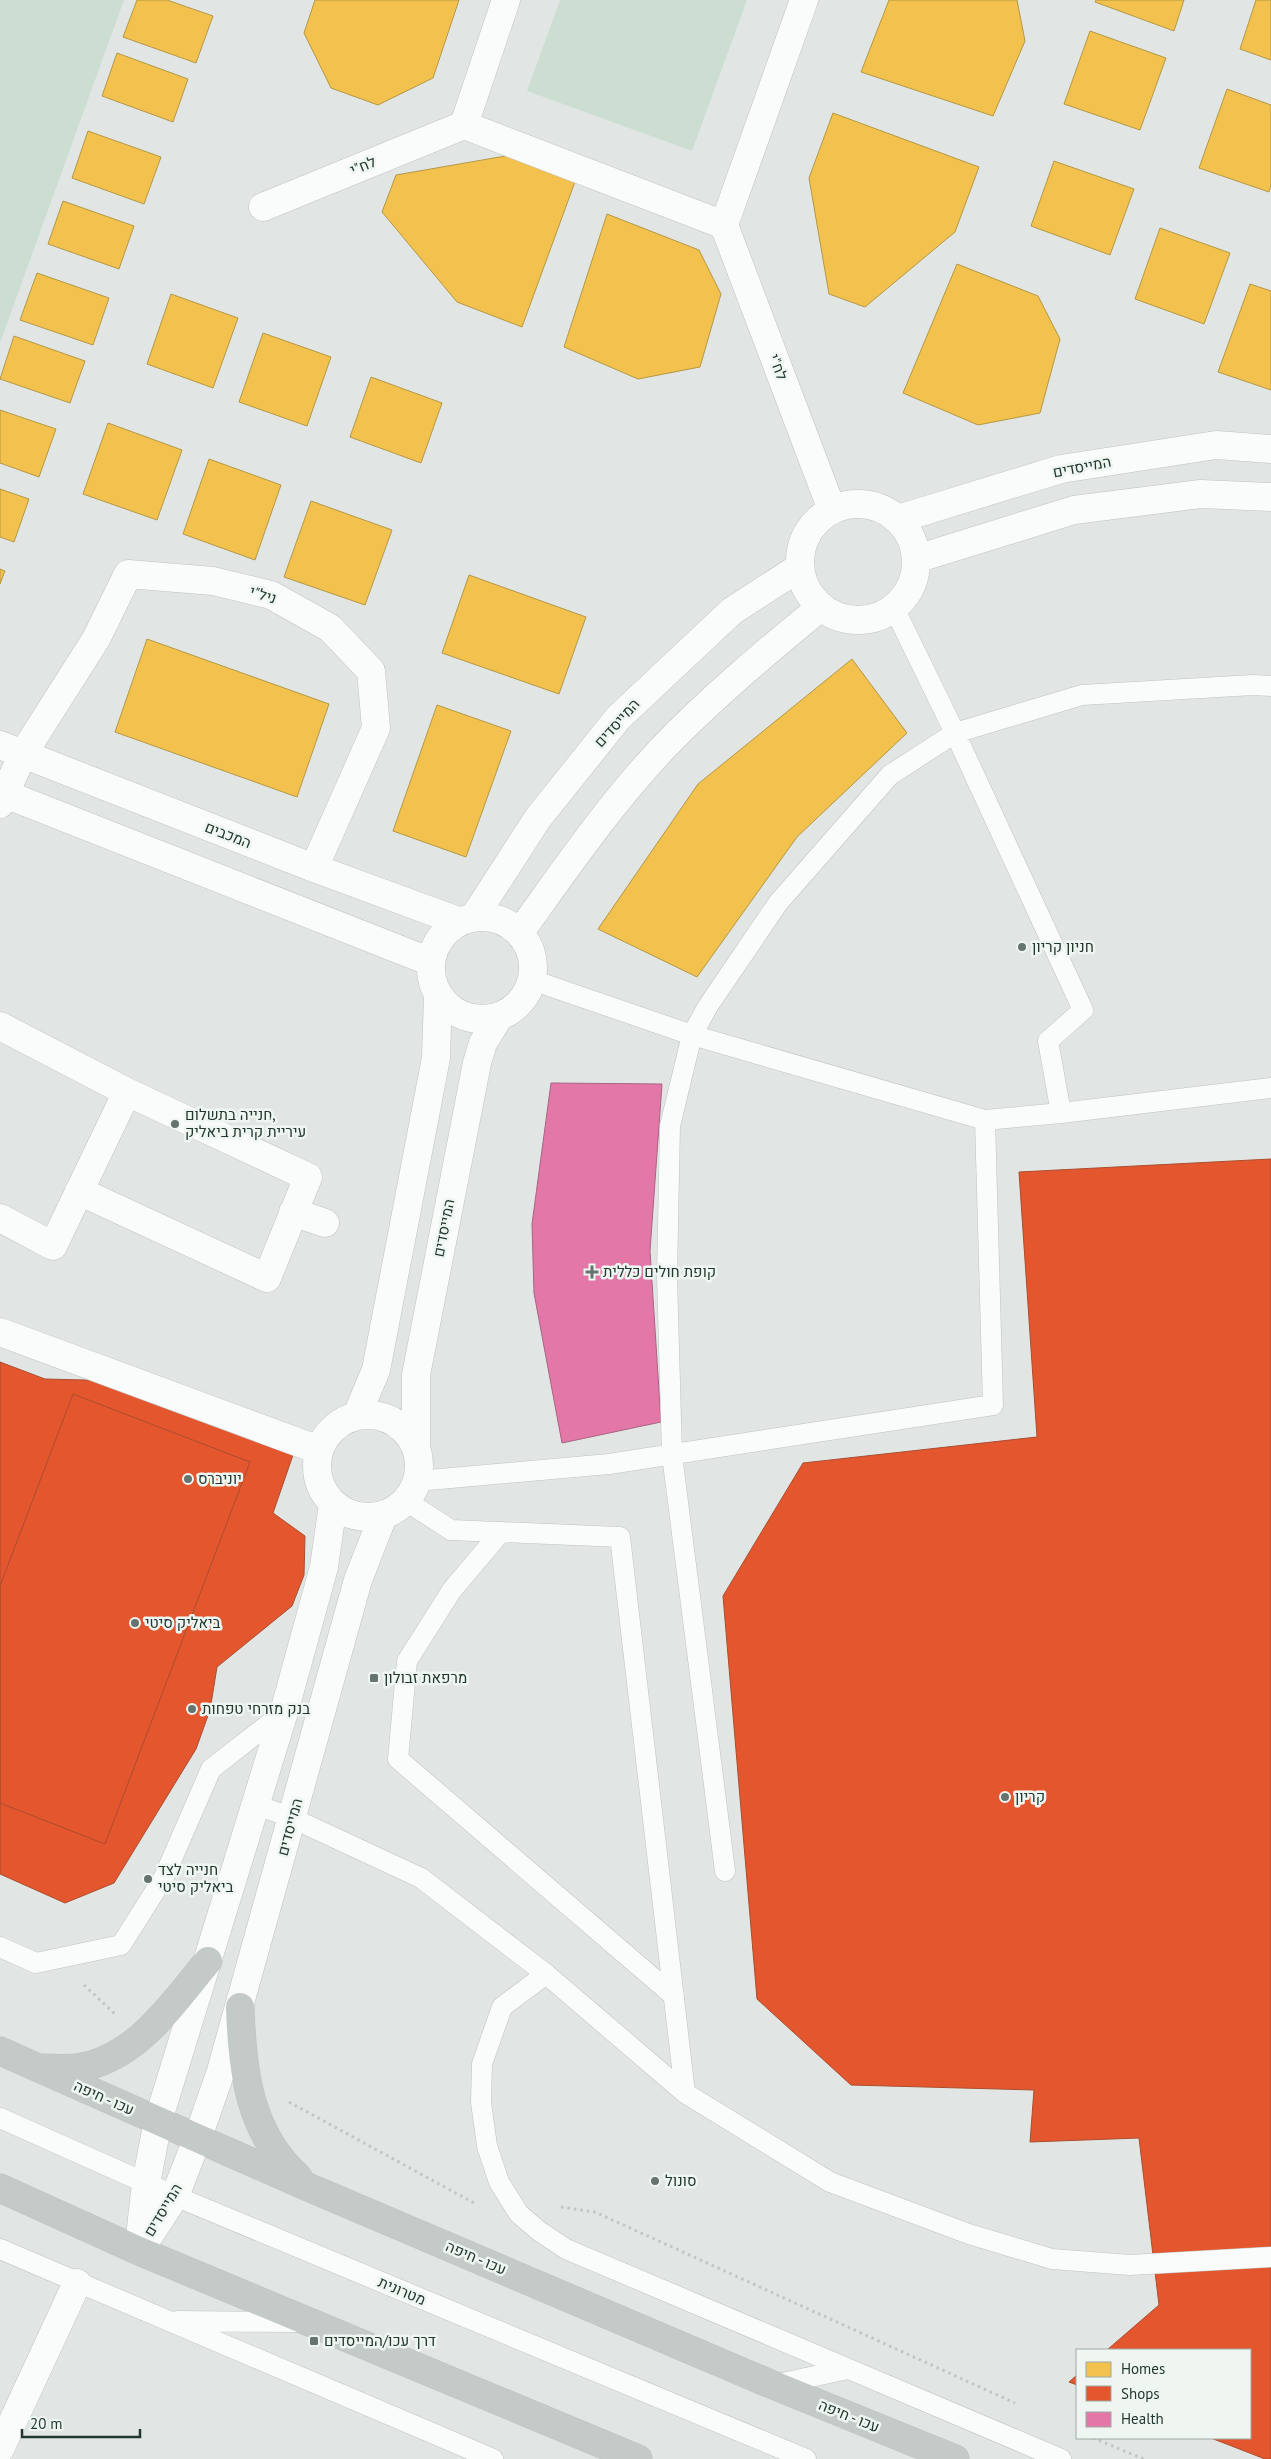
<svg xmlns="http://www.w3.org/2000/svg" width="1271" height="2459" viewBox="0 0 1271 2459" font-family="'PT Sans',Heebo,sans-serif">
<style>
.green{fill:#ccded1}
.homes{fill:#f2c14e;stroke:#b49845}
.shops{fill:#e4572e;stroke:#aa4d2f}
.health{fill:#e377a8;stroke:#a96484}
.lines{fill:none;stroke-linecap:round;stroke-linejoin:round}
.service-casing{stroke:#bec3c1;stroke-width:21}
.minor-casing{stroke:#bec3c1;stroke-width:29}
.tertiary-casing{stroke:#bec3c1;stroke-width:29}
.trunk-casing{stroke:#bcc3c0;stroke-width:29}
.path{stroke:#bfc7c5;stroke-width:3;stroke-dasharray:2.5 4;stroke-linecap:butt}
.service{stroke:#fafbfb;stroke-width:20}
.minor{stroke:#fafbfb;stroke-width:28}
.tertiary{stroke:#fafbfb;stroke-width:28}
.trunk{stroke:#c4cac8;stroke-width:28}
.poi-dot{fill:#65746f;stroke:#eff6f2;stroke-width:2}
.labels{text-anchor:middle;stroke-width:5;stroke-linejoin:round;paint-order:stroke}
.street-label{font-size:15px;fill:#223730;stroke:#eff6f2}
.poi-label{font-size:15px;fill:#223730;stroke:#eff6f2;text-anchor:start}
</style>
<rect width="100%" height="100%" fill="#e1e6e4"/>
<path class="green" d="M0 0H124L0 343Z
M560 0H747L692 151 527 91Z"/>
<path class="homes" d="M137 0H167L213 16 196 63 123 37Z
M315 0H459L433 78 378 105 331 88 304 33Z
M889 0H1017L1025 41 993 116 861 72Z
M1096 0H1184L1174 31 1095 2Z
M1256 0H1271V60L1240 49Z
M1090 31 1166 58 1140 130 1064 104Z
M117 53 188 79 173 122 102 96Z
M1227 89 1271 105V185L1269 192 1199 168Z
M833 113 979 167 955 232 865 307 829 294 809 178Z
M88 131 161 157 144 204 72 178Z
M511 155 576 179 522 327 457 302 382 212 396 175Z
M1054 161 1134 189 1110 255 1031 226Z
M63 201 134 226 119 269 48 244Z
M607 214 699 250 721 294 700 367 638 379 564 347Z
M1160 228 1230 253 1204 324 1135 299Z
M957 264 1038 296 1060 339 1040 413 978 425 903 393Z
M37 273 109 298 93 345 20 320Z
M1250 284 1271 291V390L1218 372Z
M171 294 238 318 213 388 147 364Z
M263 333 331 357 307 426 239 402Z
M14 336 85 361 70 403 0 379Z
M371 377 442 403 421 463 350 437Z
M0 410 56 429 39 477 0 463Z
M108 423 182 450 157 520 83 494Z
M209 459 281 485 255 560 183 534Z
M0 489 29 499 14 542 0 537Z
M311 501 392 530 365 605 284 577Z
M0 569 5 571 0 584Z
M469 575 586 617 559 694 442 653Z
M147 639 329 704 297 797 115 732Z
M852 659 907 733 797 837 697 977 598 929 698 784Z
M437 705 511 731 466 857 393 831Z"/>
<path class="shops" d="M1271 1159V2459H1265L1211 2438H1250V2350H1107L1159 2305 1139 2138 1030 2142 1034 2090 851 2085 757 1999 723 1596 803 1463 1037 1437 1019 1172Z
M0 1362 45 1379 125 1381 293 1455 273 1513 305 1536 304 1575 292 1606 217 1667 210 1710 196 1749 114 1883 65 1903 0 1874Z
M73 1394 250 1462 105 1844 0 1803V1586Z
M1077 2375V2385L1069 2382Z"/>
<path class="health" d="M551 1083 662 1084 650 1251 661 1422 562 1443 534 1293 532 1224Z"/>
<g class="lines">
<g class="service-casing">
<path id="service" d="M532 980 692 1035 985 1120
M1061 1113 1048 1041 1083 1010 955 733 1082 695 1253 685 1271 686
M417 1481 609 1464 993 1405 985 1120 1061 1113 1271 1088
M406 1501 451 1530 620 1537 685 2093
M501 1532 452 1590 407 1661 398 1759 674 1996
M257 1805 292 1818 421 1878 546 1974 685 2093 830 2182 969 2234 1052 2259 1130 2265 1271 2257
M725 1871 672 1455 667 1276 670 1126 692 1035 708 1006 778 903 890 775 955 733 894 608
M0 1947 36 1963 121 1945 164 1877 211 1769 284 1712
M546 1974 502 2007 482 2064 481 2102 487 2146 499 2182 519 2214 539 2231 566 2249 1061 2459
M0 2118 175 2196 806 2459
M0 2249 493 2459
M177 2321 300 2322
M773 2385 848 2369"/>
</g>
<g class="minor-casing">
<path id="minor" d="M464 125 506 0
M263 207 464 125 724 225 804 0
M724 225 832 510
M0 804 23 754 96 639 128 574 213 581 271 595 330 628 371 671 376 728 314 868
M0 1026 127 1092 53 1246 0 1218
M79 1191 267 1278 308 1177 127 1092
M293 1212 325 1223
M0 1332 319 1450
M0 2449 77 2283"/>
</g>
<g class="tertiary-casing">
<path id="tertiary" d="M800 562a58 58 0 1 1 116 0a58 58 0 1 1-116 0Z
M898 519 1061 469 1216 445 1271 449
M916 559 1074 510 1201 494 1271 497
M0 745 314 868 458 921
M0 792 431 962
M431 968a51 51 0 1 1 102 0a51 51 0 1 1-102 0Z
M474 917 538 818 618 718 732 611 800 567
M520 932C565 870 609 805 662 749 711 698 766 652 821 607
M317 1466a51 51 0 1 1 102 0a51 51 0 1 1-102 0Z
M357 1415 376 1370 436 1058 438 995
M416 1446V1375L477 1063 483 1043 499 1017
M139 2246 146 2183 158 2121 284 1712 324 1567 333 1504
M139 2251 175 2196 198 2137 221 2071 358 1580 383 1516"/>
</g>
<g class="trunk-casing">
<path id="trunk" d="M240 2007C242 2070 249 2133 298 2177
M0 2051 308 2187 773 2385 955 2459
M44 2068C55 2068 65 2069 76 2068 135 2061 173 2003 208 1961
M0 2188 139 2251 638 2459"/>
</g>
<path class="path" d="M84 1985 116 2015
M289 2102 474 2203
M561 2207 595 2212 1015 2403
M1093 2438 1144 2459"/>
<use href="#service" class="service"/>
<use href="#minor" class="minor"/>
<use href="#tertiary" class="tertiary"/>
<use href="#trunk" class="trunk"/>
</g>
<g class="poi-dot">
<circle cx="1022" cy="947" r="5"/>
<circle cx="175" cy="1124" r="5"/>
<path d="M589.5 1264.5h5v5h5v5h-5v5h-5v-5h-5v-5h5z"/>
<circle cx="188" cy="1479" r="5"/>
<circle cx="135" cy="1623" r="5"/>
<rect x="369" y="1673" width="10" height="10" rx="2.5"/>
<circle cx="192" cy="1709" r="5"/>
<circle cx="1005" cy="1797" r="5"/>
<circle cx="148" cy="1879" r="5"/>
<circle cx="655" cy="2181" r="5"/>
<rect x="309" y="2336" width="10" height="10" rx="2.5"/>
</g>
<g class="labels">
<g class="street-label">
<text transform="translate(363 166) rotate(-22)" y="5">לח"י</text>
<text transform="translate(778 367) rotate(69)" y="5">לח"י</text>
<text transform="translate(1082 467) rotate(-11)" y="5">המייסדים</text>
<text transform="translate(263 595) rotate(18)" y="5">ניל"י</text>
<text transform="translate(617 723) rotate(-48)" y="5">המייסדים</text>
<text transform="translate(228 835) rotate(21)" y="5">המכבים</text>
<text transform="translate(444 1228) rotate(-79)" y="5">המייסדים</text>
<text transform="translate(290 1827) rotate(-75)" y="5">המייסדים</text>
<text transform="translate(104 2098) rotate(24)" y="5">עכו - חיפה</text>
<text transform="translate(163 2210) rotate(-59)" y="5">המייסדים</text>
<text transform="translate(476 2258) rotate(23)" y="5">עכו - חיפה</text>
<text transform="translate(402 2291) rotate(23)" y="5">מטרונית</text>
<text transform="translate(849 2416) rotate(22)" y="5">עכו - חיפה</text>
</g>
<g class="poi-label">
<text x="1032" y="952">חניון קריון</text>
<text x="185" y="1120">חנייה בתשלום,<tspan x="185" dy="17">עיריית קרית ביאליק</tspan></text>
<text x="603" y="1277">קופת חולים כללית</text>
<text x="198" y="1484">יוניברס</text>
<text x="145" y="1628">ביאליק סיטי</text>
<text x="384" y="1683">מרפאת זבולון</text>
<text x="202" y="1714">בנק מזרחי טפחות</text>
<text x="1015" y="1802">קריון</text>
<text x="158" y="1875">חנייה לצד<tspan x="158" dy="17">ביאליק סיטי</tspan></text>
<text x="665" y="2186">סונול</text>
<text x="324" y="2346">דרך עכו/המייסדים</text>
</g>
</g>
<rect x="1076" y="2349" width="175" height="90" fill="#eff6f2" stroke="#9daaa4"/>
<rect x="1086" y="2362" width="25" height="15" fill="#f2c14e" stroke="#9daaa4"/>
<text x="1121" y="2374" font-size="15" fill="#223730">Homes</text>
<rect x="1086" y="2386" width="25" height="15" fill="#e4572e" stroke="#9daaa4"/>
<text x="1121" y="2399" font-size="15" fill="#223730">Shops</text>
<rect x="1086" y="2412" width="25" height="15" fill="#e377a8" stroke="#9daaa4"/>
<text x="1121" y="2424" font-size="15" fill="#223730">Health</text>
<path d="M22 2429v8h118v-8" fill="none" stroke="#223730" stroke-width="2.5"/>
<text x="30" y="2429" font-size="15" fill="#223730" stroke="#eff6f2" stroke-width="4" paint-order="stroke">20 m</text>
</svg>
